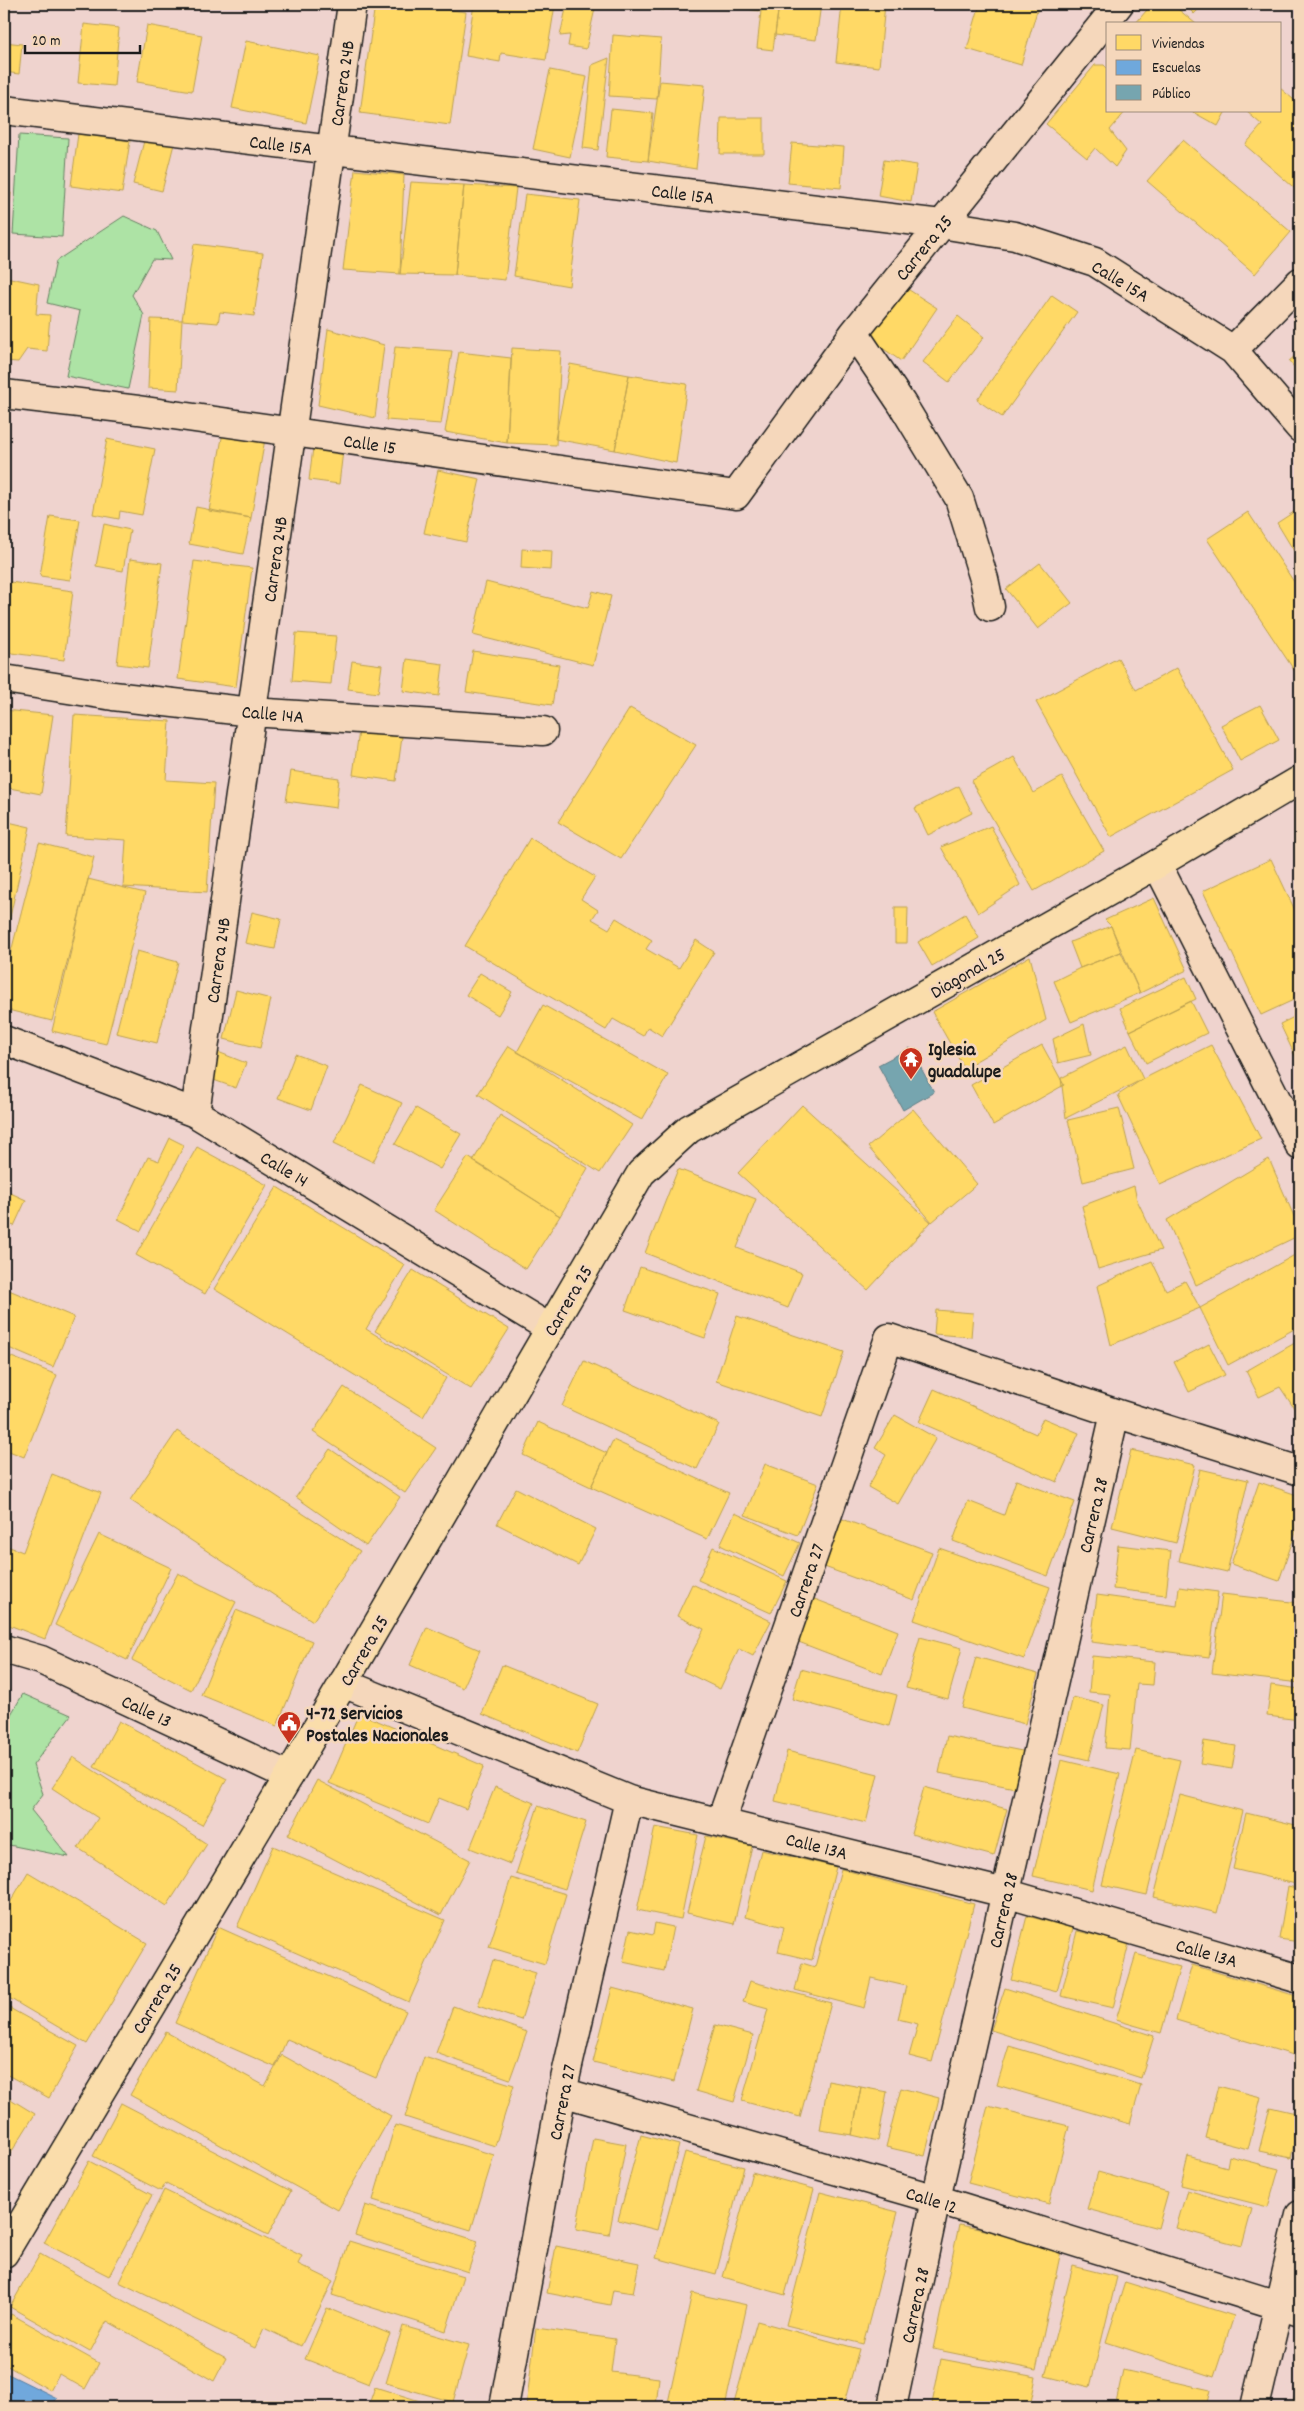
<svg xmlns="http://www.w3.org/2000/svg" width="1304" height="2411" viewBox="0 0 1304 2411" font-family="Dekko,sans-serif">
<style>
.green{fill:#ade3a5;stroke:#648060}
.homes{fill:#ffd966;stroke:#bba050}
.schools{fill:#6fa8dc;stroke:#567ea2}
.public{fill:#76a5af;stroke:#5b7c83}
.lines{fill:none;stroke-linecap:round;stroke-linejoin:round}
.minor-casing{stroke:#1c1c1c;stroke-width:31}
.major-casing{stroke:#1c1c1c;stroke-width:31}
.minor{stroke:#f5d7bb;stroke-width:28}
.major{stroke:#faddab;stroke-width:28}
.labels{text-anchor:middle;stroke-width:5;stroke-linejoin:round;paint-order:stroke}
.street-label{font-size:19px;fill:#1c1c1c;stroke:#f5d7bb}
.poi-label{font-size:19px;font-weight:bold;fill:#1c1c1c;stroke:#f5d7bb;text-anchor:start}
</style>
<rect width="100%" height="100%" fill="#efd3ce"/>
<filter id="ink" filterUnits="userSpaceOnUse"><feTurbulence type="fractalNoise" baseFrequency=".02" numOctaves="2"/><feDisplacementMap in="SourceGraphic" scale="10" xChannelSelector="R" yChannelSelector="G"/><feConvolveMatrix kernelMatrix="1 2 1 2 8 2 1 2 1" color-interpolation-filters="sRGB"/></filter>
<g filter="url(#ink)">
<path class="green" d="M19 135 68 138 62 237 13 234Z
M124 216 157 231 171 260 152 259 132 295 144 315 128 389 66 376 80 311 47 303 56 261Z
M23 1694 71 1715 33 1765 43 1794 31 1810 69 1857 9 1845 4 1850V1726Z"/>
<path class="homes" d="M56 4H85L84 8Z
M375 4H405L466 12 450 125 360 113Z
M474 4 555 5 546 60 501 53 500 62 466 56Z
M567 4H596L586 49 568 46 570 35 560 36Z
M624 4H665L664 10 624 6Z
M694 4H724L723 6Z
M724 4H779L773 50 757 48 761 11 723 6Z
M779 4H821L816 40 775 35Z
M842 4H885L879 67 836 62Z
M980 4H1039L1021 65 967 49Z
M1152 4H1172L1196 24H1135Z
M1184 4H1204L1194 14Z
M84 24 119 28 114 86 78 83Z
M147 25 202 35 192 91 137 82Z
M613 35 661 39 657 99 609 96Z
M246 41 320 56 306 123 232 108Z
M4 42 22 44 19 74 4 72Z
M609 58 598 150 583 148 592 65Z
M1095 65H1104L1108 69V111H1126L1110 130 1126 151 1115 167 1095 148 1087 158 1046 124Z
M550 70 587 77 570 157 533 149Z
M660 81 705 85 696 169 648 161Z
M1280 88 1300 105V193L1245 145 1262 125 1246 111H1280Z
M611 109 653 113 648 161 606 157Z
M1191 111H1226L1218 126Z
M721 118H764V154H720Z
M4 121H7L4 164Z
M78 134 130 141 122 193 71 186Z
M145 137 174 144 162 191 133 184Z
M1183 140 1291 232 1255 274 1147 181Z
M792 143 844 147 841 188 788 183Z
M884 160 917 165 911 202 878 196Z
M355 170 404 175 400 274 343 270Z
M411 182 464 185 455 275 400 274Z
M464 185 516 188 505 280 455 275Z
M4 192 11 193 4 249Z
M525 194 580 200 569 286 514 276Z
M194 244 263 253 254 316 220 312 218 323 182 320Z
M6 277 39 284 36 314 50 315 47 351 27 349 18 362 4 361V291Z
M903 286 937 308 901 361 868 338Z
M1052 295 1077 312 1002 417 977 400Z
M958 316 984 337 949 382 923 362Z
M151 319 182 320 178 390 148 388Z
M328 329 384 345 375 418 318 405Z
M395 347 452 351 441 424 386 420Z
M512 348 561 351 556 445 507 443Z
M459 352 511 358 507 443 445 432Z
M1300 352V374L1289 361Z
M570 364 629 375 615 450 555 439Z
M629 375 687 384 676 463 615 450Z
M223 432 265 439 251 518 209 511Z
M107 439 155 449 142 515 120 511 119 519 93 514Z
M313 448 343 451 339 484 309 480Z
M438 470 480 479 466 542 424 533Z
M196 507 251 518 243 554 189 544Z
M1300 508V561L1277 523Z
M1248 512 1300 591V679L1207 539Z
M50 516 80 520 70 580 40 576Z
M104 524 130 530 123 571 96 566Z
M522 549 552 551 551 570 521 568Z
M130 559 162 563 148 668 117 664Z
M194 561 252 568 236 687 178 679Z
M1040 563 1072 603 1038 629 1006 589Z
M10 582 73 591 64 660 4 652V630Z
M486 582 588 608 593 591 611 596 593 665 473 635Z
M296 633 336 636 331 684 292 681Z
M473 651 559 665 552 705 466 692Z
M1118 658 1136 690 1177 668 1233 770 1111 837 1036 702Z
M407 659 443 664 439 696 403 691Z
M352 661 382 665 378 693 348 689Z
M1260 705 1279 740 1240 761 1221 725Z
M630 708 696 745 621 859 558 822Z
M4 710 53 715 41 794 4 787Z
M74 715 170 721 166 780 214 783 207 892 123 887 126 840 66 836Z
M359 731 402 737 396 781 353 775Z
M1014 757 1034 793 1062 777 1104 851 1034 891 971 781Z
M291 771 339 778 336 808 286 801Z
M959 786 972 813 928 835 915 808Z
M4 821 30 827 4 944Z
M991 826 1020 885 978 913 941 847Z
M530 838 595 877 581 899 598 910 592 919 609 929 616 918 652 940 646 949 679 968 696 940 714 952 662 1036 648 1027 643 1036 613 1019 606 1030 465 946Z
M39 843 94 857 52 1021 4 1009V979Z
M1271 859 1300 921V997L1261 1015 1203 891Z
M88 879 145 893 106 1044 52 1031Z
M1154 898 1187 970 1140 993 1111 926 1105 920Z
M895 907H908L907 943H895Z
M252 912 281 919 275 949 245 943Z
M965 914 979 938 932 966 918 942Z
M1111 926 1121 952 1080 968 1070 942Z
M137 951 178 962 157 1043 116 1033Z
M1121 952 1140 993 1071 1022 1054 981 1080 968Z
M1030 956 1046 1020 964 1068 932 1012Z
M480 973 512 992 498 1015 466 995Z
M1186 977 1196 999 1130 1031 1120 1008Z
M236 990 271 999 260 1048 224 1039Z
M1191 1001 1207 1033 1146 1063 1130 1031Z
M543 1005 668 1075 642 1120 517 1052Z
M1300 1014V1061L1298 1062 1280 1024Z
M1084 1024 1091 1055 1058 1063 1053 1039Z
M1042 1045 1064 1085 993 1125 971 1085Z
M1127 1045 1143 1079 1066 1118 1061 1078Z
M1211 1045 1261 1139 1160 1185 1118 1095 1143 1079Z
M509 1046 632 1125 600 1173 478 1094Z
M218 1052 246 1063 236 1088 208 1078Z
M295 1054 327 1066 311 1110 278 1098Z
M362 1085 402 1103 373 1162 334 1143Z
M802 1105 931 1222 868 1290 738 1173Z
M416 1108 461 1134 440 1169 395 1144Z
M1119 1108 1134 1169 1083 1182 1068 1120Z
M913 1109 977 1184 932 1222 868 1147Z
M500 1115 588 1168 560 1216 473 1161Z
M170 1138 184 1145 141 1231 118 1219 148 1157 159 1161Z
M197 1147 267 1185 205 1294 136 1255Z
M468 1157 560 1216 526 1269 434 1210Z
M1269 1159 1300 1230V1235L1196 1285 1167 1220Z
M678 1169 756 1199 737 1248 802 1273 788 1308 645 1253Z
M1134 1186 1137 1200 1161 1250 1098 1269 1082 1206Z
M277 1187 405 1265 366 1329 446 1378 423 1417 214 1289Z
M4 1190 26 1200 14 1226 4 1222Z
M1300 1252V1326L1228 1365 1200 1308Z
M1152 1261 1166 1290 1185 1281 1200 1308 1111 1345 1097 1286Z
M640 1267 720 1294 705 1338 625 1310Z
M413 1270 509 1329 471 1389 375 1331Z
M4 1288 74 1317 53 1367 4 1346Z
M936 1310 973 1313 971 1337 934 1334Z
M737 1316 844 1352 822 1417 716 1381Z
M1300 1340V1413L1298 1414 1280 1387 1259 1397 1246 1371Z
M1209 1344 1225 1375 1189 1392 1174 1362Z
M4 1354 57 1375 24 1457 4 1449Z
M584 1361 719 1424 697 1469 562 1406Z
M344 1387 436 1448 405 1493 313 1432Z
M934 1389 1036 1434 1043 1418 1079 1433 1057 1482 919 1422Z
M895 1415 936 1438 898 1504 868 1487 886 1455 875 1448Z
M538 1422 607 1453 591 1487 523 1455Z
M177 1431 360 1551 313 1621 130 1500Z
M613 1440 729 1493 707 1539 591 1487Z
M330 1449 400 1497 366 1546 296 1497Z
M1131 1450 1195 1465 1176 1543 1112 1527Z
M765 1464 818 1484 798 1535 745 1515Z
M1200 1469 1248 1480 1227 1572 1179 1561Z
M52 1474 101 1493 45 1639 4 1623V1545L23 1552Z
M1016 1480 1075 1502 1048 1576 953 1541 968 1501 1004 1515Z
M1259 1482 1300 1496V1519L1279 1581 1231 1564Z
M516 1488 596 1529 578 1565 497 1524Z
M735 1513 800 1543 784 1576 720 1545Z
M837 1517 932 1552 914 1600 819 1565Z
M99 1534 171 1568 127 1660 55 1625Z
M1118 1545 1171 1551 1166 1595 1113 1589Z
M713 1547 787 1581 771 1613 698 1580Z
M939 1548 1050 1587 1024 1659 914 1620Z
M178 1573 236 1602 191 1690 132 1660Z
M692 1584 771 1621 753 1656 739 1649 720 1689 683 1671 704 1629 677 1616Z
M1179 1587 1218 1592 1209 1657 1091 1642 1097 1595 1177 1606Z
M1222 1594 1300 1603V1683L1212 1673Z
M812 1598 898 1631 882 1674 796 1641Z
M236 1610 312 1641 277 1726 201 1695Z
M427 1627 480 1650 463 1688 410 1665Z
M920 1637 962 1648 948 1699 906 1688Z
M1092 1656 1155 1662 1153 1685 1137 1684 1130 1750 1105 1748 1110 1694 1089 1692Z
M976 1657 1038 1674 1025 1724 962 1708Z
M502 1665 598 1704 577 1753 482 1714Z
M801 1669 897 1695 889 1726 792 1699Z
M1271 1685 1300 1689V1720L1267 1716Z
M4 1687 9 1689 4 1702Z
M1073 1697 1104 1705 1089 1760 1059 1753Z
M359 1713 484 1766 466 1809 439 1798 428 1824 329 1783Z
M119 1721 227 1779 202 1825 94 1767Z
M947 1736 1027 1752 1020 1789 939 1773Z
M1204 1741 1236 1746 1232 1769 1200 1764Z
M1136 1750 1180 1760 1147 1895 1102 1885Z
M787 1751 878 1774 866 1823 775 1801Z
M73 1757 207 1844 167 1906 78 1848 98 1818 52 1788Z
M1061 1760 1120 1774 1092 1890 1033 1876Z
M317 1780 470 1860 441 1915 288 1835Z
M495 1787 534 1803 510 1864 470 1848Z
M924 1787 1007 1809 994 1856 911 1834Z
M1180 1795 1243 1811 1217 1913 1154 1897Z
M538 1806 586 1822 565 1889 516 1874Z
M1246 1813 1300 1826V1885L1233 1869Z
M655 1827 698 1835 681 1919 637 1910Z
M706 1836 752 1846 734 1924 687 1913Z
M273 1846 445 1920 409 2002 237 1927Z
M761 1850 836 1867 812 1960 778 1952 784 1927 745 1917Z
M841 1869 974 1904 932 2062 909 2056 918 2024 898 2019 906 1986 871 1978 864 2008 795 1990 802 1963 815 1967Z
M28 1872 147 1943 87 2044 4 1995V1913Z
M511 1878 566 1894 545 1964 489 1947Z
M1288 1886 1300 1889V1942L1279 1939Z
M1027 1916 1073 1928 1057 1992 1011 1980Z
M655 1923 673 1927 664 1971 623 1962 630 1930 653 1935Z
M218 1927 406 2011 376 2078 287 2039 275 2067 175 2023Z
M1077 1931 1129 1943 1113 2008 1061 1996Z
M1136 1954 1180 1967 1161 2033 1116 2020Z
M493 1960 536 1973 521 2020 478 2006Z
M1192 1965 1300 1997V2057L1176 2020Z
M750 1981 831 2003 800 2117 742 2101 768 2009 743 2002Z
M612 1988 693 2009 674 2082 593 2062Z
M1005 1988 1154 2036 1141 2078 991 2030Z
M4 2005 78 2046 49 2098 4 2073Z
M453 2006 527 2032 510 2079 436 2053Z
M715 2025 753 2035 734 2102 696 2091Z
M166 2032 265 2086 282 2055 391 2116 338 2210 130 2095Z
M1009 2046 1141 2085 1130 2124 997 2085Z
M424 2057 514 2085 495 2146 405 2117Z
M828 2081 861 2087 852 2135 820 2130Z
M1218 2086 1261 2097 1248 2149 1205 2138Z
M861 2087 887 2092 878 2141 852 2135Z
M901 2088 939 2098 925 2156 886 2147Z
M4 2095 35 2114 4 2164Z
M121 2103 291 2191 268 2235 166 2183 161 2191 93 2156Z
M988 2106 1069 2126 1049 2204 968 2183Z
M1270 2107 1300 2114 1291 2158 1259 2151Z
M395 2125 494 2155 471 2230 373 2200Z
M641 2135 679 2145 657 2230 618 2220Z
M593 2138 626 2144 609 2235 576 2229Z
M685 2152 744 2167 716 2274 656 2258Z
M1188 2156 1227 2167 1229 2156 1279 2169 1268 2207 1181 2185Z
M89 2161 152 2195 109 2276 44 2243Z
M752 2172 814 2189 785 2295 723 2277Z
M1098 2172 1168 2192 1158 2228 1087 2209Z
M164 2190 302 2256 298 2264 333 2281 301 2346 264 2328 255 2348 119 2282Z
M1187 2190 1252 2209 1242 2246 1176 2228Z
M820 2192 898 2212 863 2344 786 2325Z
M365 2205 478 2241 468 2272 355 2235Z
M959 2225 1062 2246 1036 2370 933 2349Z
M349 2241 463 2276 446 2331 332 2295Z
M556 2246 639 2263 633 2293 613 2290 610 2305 547 2293Z
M40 2254 226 2358 214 2381 107 2321 90 2352 10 2307Z
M1073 2266 1117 2277 1090 2387 1045 2376Z
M1125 2282 1234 2316 1214 2377 1106 2342Z
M692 2293 747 2305 725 2407H667Z
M327 2308 390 2334 369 2384 305 2359Z
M11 2314 99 2363 85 2389 59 2374 50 2390 4 2364V2327Z
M757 2321 859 2349 843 2407H733Z
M403 2326 469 2345 453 2402 386 2383Z
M536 2328 615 2339 611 2372 659 2378 656 2407H526Z
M941 2359 1036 2377 1030 2407H948L932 2404Z
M1123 2370 1210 2390 1206 2407H1115Z
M1300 2373V2407H1292Z
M375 2387 439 2407H368Z"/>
<path class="schools" d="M4 2372 57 2398 52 2407H4Z"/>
<path class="public" d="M910 1048 934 1092 903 1110 878 1065Z"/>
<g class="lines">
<g class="minor-casing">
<path id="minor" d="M4 110 941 224 1015 236 1095 262 1233 350 1300 428
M854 333 902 404 959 498 984 579 990 607
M1233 350 1300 282
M4 394 138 410 736 495 854 333 1119 4
M4 679 113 696 252 712 543 731
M1157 864 1300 1146
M4 1040 195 1113 551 1329
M195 1113 352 4
M4 1649 41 1660 289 1776
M343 1683 629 1800 1005 1893 1300 1979
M721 1821 889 1338 1115 1413 1300 1471
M562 2092 936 2199 1300 2312
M504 2407 562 2092 629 1800
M892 2407 936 2199 1115 1413
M1255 2407 1300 2215"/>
</g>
<g class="major-casing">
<path id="major" d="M4 2253 289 1776 641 1173 689 1129 1157 864 1300 780"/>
</g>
<use href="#minor" class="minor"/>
<use href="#major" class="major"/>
</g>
</g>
<defs>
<g id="temple-pin" transform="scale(1.25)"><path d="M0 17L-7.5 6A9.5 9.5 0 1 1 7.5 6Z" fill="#c8321e" stroke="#f5d7bb"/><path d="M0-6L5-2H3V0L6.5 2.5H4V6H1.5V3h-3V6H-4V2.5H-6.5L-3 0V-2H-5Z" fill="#fff"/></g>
<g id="civic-pin" transform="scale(1.25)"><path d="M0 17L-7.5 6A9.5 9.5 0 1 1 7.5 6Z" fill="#c8321e" stroke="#f5d7bb"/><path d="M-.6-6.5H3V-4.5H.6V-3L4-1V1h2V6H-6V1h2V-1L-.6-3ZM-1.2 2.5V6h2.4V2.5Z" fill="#fff"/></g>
</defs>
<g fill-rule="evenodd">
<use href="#temple-pin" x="911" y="1059"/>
<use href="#civic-pin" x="289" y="1723"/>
</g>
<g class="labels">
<g class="street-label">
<text transform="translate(341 83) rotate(-82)" y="7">Carrera 24B</text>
<text transform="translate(281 144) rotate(7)" y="7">Calle 15A</text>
<text transform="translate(683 193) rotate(7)" y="7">Calle 15A</text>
<text transform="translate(923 247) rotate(-51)" y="7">Carrera 25</text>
<text transform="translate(1121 280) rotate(31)" y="7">Calle 15A</text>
<text transform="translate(370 443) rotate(8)" y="7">Calle 15</text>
<text transform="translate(274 559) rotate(-82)" y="7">Carrera 24B</text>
<text transform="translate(273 713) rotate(5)" y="7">Calle 14A</text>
<text transform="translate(217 960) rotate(-82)" y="7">Carrera 24B</text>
<text transform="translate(967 972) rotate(-30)" y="7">Diagonal 25</text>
<text transform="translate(285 1168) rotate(31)" y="7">Calle 14</text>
<text transform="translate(567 1300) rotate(-60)" y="7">Carrera 25</text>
<text transform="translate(1092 1515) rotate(-77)" y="7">Carrera 28</text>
<text transform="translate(805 1580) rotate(-71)" y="7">Carrera 27</text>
<text transform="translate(363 1650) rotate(-60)" y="7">Carrera 25</text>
<text transform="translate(147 1710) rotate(25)" y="7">Calle 13</text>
<text transform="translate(817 1845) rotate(14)" y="7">Calle 13A</text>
<text transform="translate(1002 1910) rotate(-77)" y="7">Carrera 28</text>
<text transform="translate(1207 1952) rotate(16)" y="7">Calle 13A</text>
<text transform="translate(156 1998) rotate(-59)" y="7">Carrera 25</text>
<text transform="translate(561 2102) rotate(-79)" y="7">Carrera 27</text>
<text transform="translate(932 2199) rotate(17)" y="7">Calle 12</text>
<text transform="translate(914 2305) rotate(-78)" y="7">Carrera 28</text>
</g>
<g class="poi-label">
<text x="928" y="1055">Iglesia<tspan x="928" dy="22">guadalupe</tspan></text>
<text x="306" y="1719">4-72 Servicios<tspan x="306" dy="22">Postales Nacionales</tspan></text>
</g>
</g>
<rect width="1304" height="2411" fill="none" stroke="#f5d7bb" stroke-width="20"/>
<rect x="10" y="10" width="1284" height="2391" fill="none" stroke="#1c1c1c" stroke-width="2" filter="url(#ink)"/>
<rect x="1106" y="22" width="175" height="90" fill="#f5d7bb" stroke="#9e8c7b"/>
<rect x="1116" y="35" width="25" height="15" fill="#ffd966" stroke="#9e8c7b"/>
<text x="1152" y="48" font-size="15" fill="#1c1c1c">Viviendas</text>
<rect x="1116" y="60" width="25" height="15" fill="#6fa8dc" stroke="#9e8c7b"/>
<text x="1152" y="72" font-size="15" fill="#1c1c1c">Escuelas</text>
<rect x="1116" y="85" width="25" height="15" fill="#76a5af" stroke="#9e8c7b"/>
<text x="1152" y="98" font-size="15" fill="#1c1c1c">Público</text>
<path d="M25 45v8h115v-8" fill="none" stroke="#1c1c1c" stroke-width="2.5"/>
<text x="32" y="45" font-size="15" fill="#1c1c1c" stroke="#f5d7bb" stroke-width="4" paint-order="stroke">20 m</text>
</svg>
